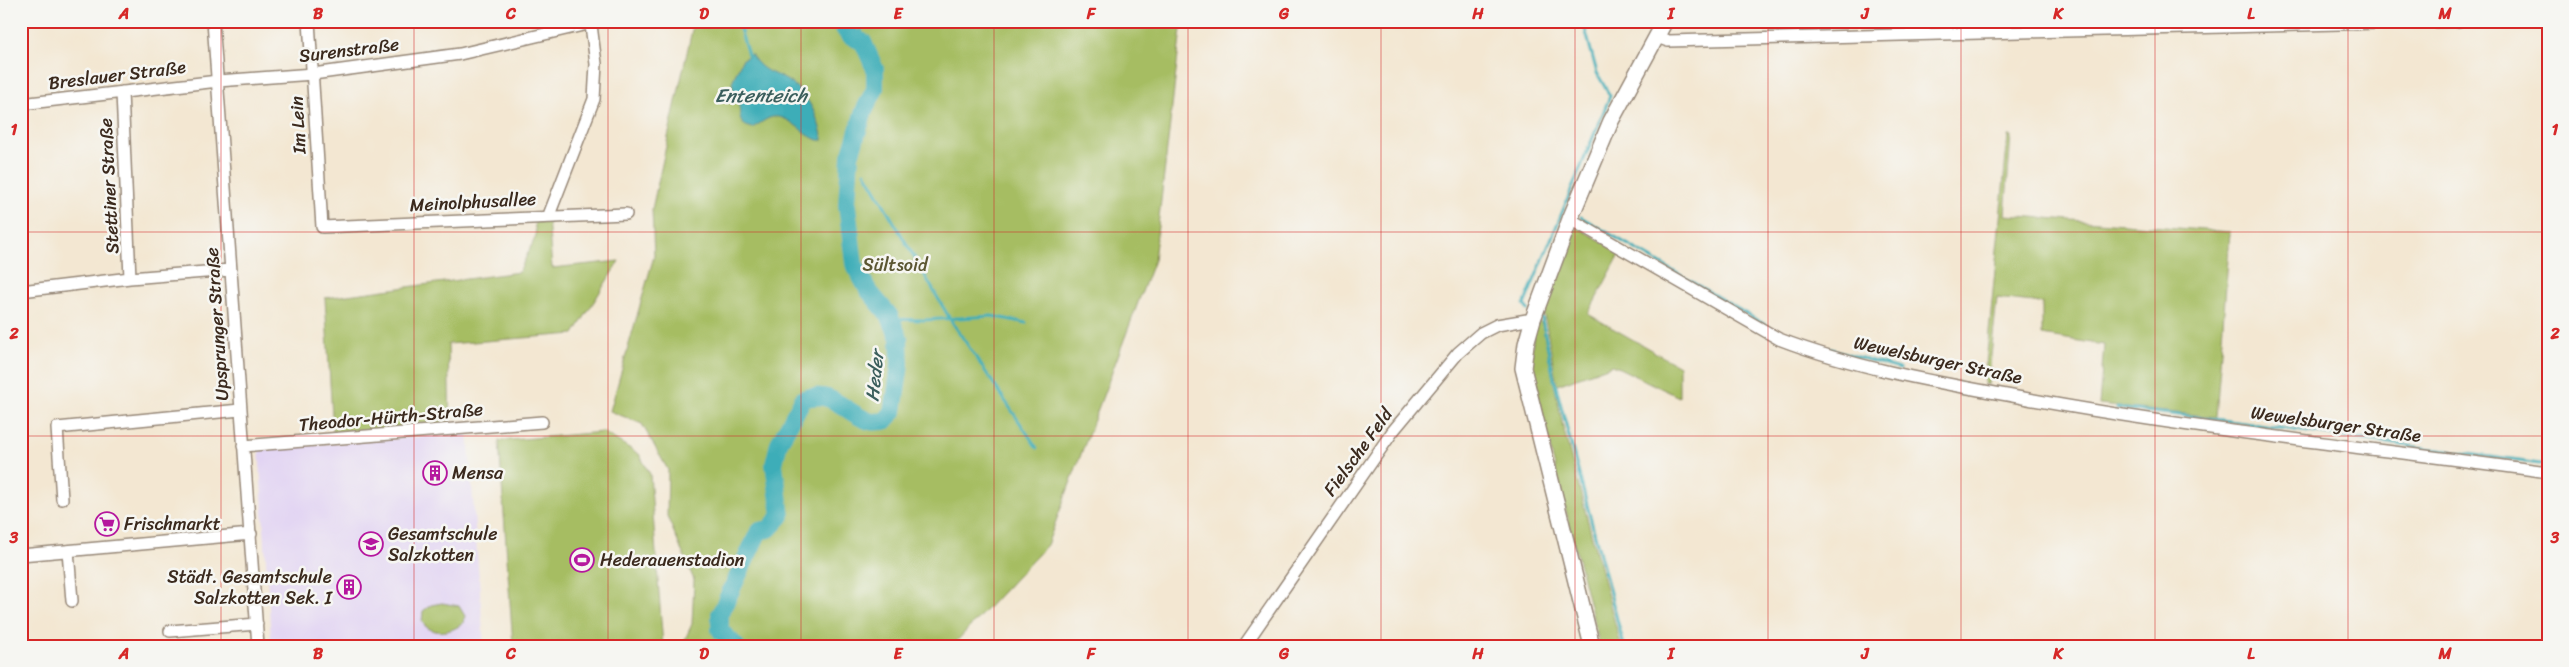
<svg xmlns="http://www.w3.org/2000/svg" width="2569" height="667" viewBox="0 0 2569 667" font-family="Sriracha,sans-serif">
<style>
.built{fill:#e2d4f3}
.green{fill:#a6bd62;stroke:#707440}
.water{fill:#3cadb8;stroke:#3c6c6b}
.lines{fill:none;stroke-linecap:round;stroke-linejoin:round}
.stream{stroke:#3cadb8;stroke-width:3}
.river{stroke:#3cadb8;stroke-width:18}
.minor-casing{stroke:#978878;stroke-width:14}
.secondary-casing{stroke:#978878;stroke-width:18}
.minor{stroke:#fff;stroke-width:11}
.secondary{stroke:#fff;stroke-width:15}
.grid{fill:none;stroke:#d62828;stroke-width:1;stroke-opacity:0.55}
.labels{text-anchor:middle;stroke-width:5;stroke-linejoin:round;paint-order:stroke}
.street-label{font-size:18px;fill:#3b2a1e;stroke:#f6f6f2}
.park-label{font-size:18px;fill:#5b5632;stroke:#f6f6f2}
.poi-label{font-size:18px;fill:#3b2a1e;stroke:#f6f6f2;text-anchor:start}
.water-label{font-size:19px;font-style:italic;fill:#3b5e5c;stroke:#f6f6f2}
.neatline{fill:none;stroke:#d62828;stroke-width:2}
.grid-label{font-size:16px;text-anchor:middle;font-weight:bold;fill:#d62828}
</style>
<rect width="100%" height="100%" fill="#f6f6f2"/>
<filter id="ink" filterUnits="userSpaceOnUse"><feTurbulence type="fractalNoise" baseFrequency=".02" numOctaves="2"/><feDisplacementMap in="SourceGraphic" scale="10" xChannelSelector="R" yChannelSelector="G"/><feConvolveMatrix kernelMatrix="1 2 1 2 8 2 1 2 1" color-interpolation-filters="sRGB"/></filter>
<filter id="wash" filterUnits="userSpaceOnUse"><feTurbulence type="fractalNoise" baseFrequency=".0096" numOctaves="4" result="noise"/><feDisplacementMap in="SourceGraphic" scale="20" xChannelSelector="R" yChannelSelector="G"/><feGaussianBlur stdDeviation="1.12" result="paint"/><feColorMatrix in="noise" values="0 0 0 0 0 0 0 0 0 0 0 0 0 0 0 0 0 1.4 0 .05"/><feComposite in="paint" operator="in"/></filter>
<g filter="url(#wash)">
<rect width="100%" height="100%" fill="#f3e7d2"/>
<path class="built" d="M468 433 484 646H282L271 639 259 449Z"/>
<path class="green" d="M694 21H1182L1154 260 1047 545 952 646H682L692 624 694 580 667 516 668 470 642 424 610 411 654 256 652 209Z
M2008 136H2011L2005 215 2230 232 2216 417 2099 405 2104 345 2042 335V303L1997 298 1988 385 1984 384Z
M548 218 552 268 619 261 574 334 448 344 450 427 333 434 325 298 519 272 536 236 534 219Z
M1578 228 1621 252 1588 314 1679 366V397L1613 365 1557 385 1546 324 1544 316 1540 314 1571 231Z
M1538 320 1542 324 1563 427 1621 646H1600L1531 372 1533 338Z
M603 432 639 454 650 474 663 646H513L499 441Z
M442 603 459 606 465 616 463 623C452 633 431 636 422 622L423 611 431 605Z"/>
<path class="water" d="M751 54C763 74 775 72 791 83 809 95 819 119 823 140 807 143 790 110 769 118 764 120 758 125 752 128 738 124 741 119 739 106 738 98 733 91 732 82L742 60Z"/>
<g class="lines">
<path class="stream" d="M860 21 863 42
M738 22 748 55
M865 172 950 319 1037 448
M1581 217 1779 333 1806 342 1900 369
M1528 310 1524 305 1610 96 1597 73 1583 21
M1540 317 1542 319 1554 379 1624 646
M890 319 924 320 992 316 1026 323
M2117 408 2215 419 2548 465"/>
<path class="river" d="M736 646 720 630V614L759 531 769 529 781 516 774 464 779 443 803 399C834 389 843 412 869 421 873 423 880 421 885 421L893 412 900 365 899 338 889 315 868 290 854 264 847 205 850 156 864 111 875 89V69L863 42C851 37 845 34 841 21"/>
</g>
</g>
<g filter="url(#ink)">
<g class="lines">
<g class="minor-casing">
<path id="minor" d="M213 21 258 646
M309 21 322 227 626 214
M1657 37 1668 41 2459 21
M122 92 130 278
M21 104 218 81 313 74 460 54 600 21
M549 215 594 99 596 64 591 25
M1570 219 1779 339C1857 369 1941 383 2023 398 2196 430 2373 448 2548 472
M21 291 130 278 230 270
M243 446 542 422
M62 499 57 428 240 410
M68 551 72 601
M21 555 251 534
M170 631 257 624
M1244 646 1393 431 1458 353 1481 333 1497 325 1533 319"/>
</g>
<g class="secondary-casing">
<path id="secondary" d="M1592 646 1523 368 1526 344 1533 319 1570 219 1611 121 1665 21"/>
</g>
<use href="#minor" class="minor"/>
<use href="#secondary" class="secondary"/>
</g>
</g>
<path class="grid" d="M221 21V646M414 21V646M608 21V646M801 21V646M994 21V646M1188 21V646M1381 21V646M1575 21V646M1768 21V646M1961 21V646M2155 21V646M2348 21V646M21 232H2548M21 436H2548"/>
<defs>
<g id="building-ring" transform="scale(1.25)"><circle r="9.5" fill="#f6f6f2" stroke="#b5179e" stroke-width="1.5"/><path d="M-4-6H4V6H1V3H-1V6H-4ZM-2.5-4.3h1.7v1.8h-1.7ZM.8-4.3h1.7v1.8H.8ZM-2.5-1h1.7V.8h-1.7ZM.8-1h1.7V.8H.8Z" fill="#b5179e"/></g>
<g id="supermarket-ring" transform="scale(1.25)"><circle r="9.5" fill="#f6f6f2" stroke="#b5179e" stroke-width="1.5"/><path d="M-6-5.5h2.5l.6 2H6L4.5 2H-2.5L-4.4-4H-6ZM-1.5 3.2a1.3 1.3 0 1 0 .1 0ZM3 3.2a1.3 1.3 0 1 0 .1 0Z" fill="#b5179e"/></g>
<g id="school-ring" transform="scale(1.25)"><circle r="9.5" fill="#f6f6f2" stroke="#b5179e" stroke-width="1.5"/><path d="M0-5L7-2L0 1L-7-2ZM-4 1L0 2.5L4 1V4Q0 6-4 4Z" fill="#b5179e"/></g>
<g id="stadium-ring" transform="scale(1.25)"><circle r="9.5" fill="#f6f6f2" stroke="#b5179e" stroke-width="1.5"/><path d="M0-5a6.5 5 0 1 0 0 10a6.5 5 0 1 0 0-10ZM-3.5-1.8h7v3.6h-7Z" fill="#b5179e"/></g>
</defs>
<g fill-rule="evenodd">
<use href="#building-ring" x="435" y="473"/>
<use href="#supermarket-ring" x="107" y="524"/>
<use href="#school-ring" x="371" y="544"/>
<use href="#stadium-ring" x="582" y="560"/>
<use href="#building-ring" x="349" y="587"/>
</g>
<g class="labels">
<g class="street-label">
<text transform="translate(349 50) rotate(-7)" y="6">Surenstraße</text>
<text transform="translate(117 75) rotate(-7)" y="6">Breslauer Straße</text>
<text transform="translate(298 125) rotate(-93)" y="6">Im Lein</text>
<text transform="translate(109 186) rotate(-93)" y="6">Stettiner Straße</text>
<text transform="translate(473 202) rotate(-3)" y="6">Meinolphusallee</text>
<text transform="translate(217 324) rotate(-94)" y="6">Upsprunger Straße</text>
<text transform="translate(1938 360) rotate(12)" y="6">Wewelsburger Straße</text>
<text transform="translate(391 417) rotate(-5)" y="6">Theodor-Hürth-Straße</text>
<text transform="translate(2336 424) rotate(8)" y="6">Wewelsburger Straße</text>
<text transform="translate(1358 452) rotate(-54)" y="6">Fielsche Feld</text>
</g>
<g class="park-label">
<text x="895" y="271">Sültsoid</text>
</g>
<g class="poi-label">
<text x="452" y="479">Mensa</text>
<text x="124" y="530">Frischmarkt</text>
<text x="388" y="540">Gesamtschule<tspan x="388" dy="21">Salzkotten</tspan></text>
<text x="600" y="566">Hederauenstadion</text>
<text x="332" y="583" text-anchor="end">Städt. Gesamtschule<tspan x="332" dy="21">Salzkotten Sek. I</tspan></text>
</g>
<g class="water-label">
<text x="761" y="102">Ententeich</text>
<text transform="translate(874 376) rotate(-84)" y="7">Heder</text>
</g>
</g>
<rect width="2569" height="667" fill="none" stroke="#f6f6f2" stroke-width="55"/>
<rect x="28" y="28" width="2514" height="612" class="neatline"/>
<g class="grid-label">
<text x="124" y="19">A</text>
<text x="318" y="19">B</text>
<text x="511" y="19">C</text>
<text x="704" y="19">D</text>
<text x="898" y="19">E</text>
<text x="1091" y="19">F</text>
<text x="1284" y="19">G</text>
<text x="1478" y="19">H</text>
<text x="1671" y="19">I</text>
<text x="1865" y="19">J</text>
<text x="2058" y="19">K</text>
<text x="2251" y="19">L</text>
<text x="2445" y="19">M</text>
<text x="14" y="135">1</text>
<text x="2555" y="135">1</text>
<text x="14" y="339">2</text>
<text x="2555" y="339">2</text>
<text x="14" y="543">3</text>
<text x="2555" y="543">3</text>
<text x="124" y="659">A</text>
<text x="318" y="659">B</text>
<text x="511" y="659">C</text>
<text x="704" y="659">D</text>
<text x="898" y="659">E</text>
<text x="1091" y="659">F</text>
<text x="1284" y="659">G</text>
<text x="1478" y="659">H</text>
<text x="1671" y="659">I</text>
<text x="1865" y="659">J</text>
<text x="2058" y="659">K</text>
<text x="2251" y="659">L</text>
<text x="2445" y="659">M</text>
</g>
</svg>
